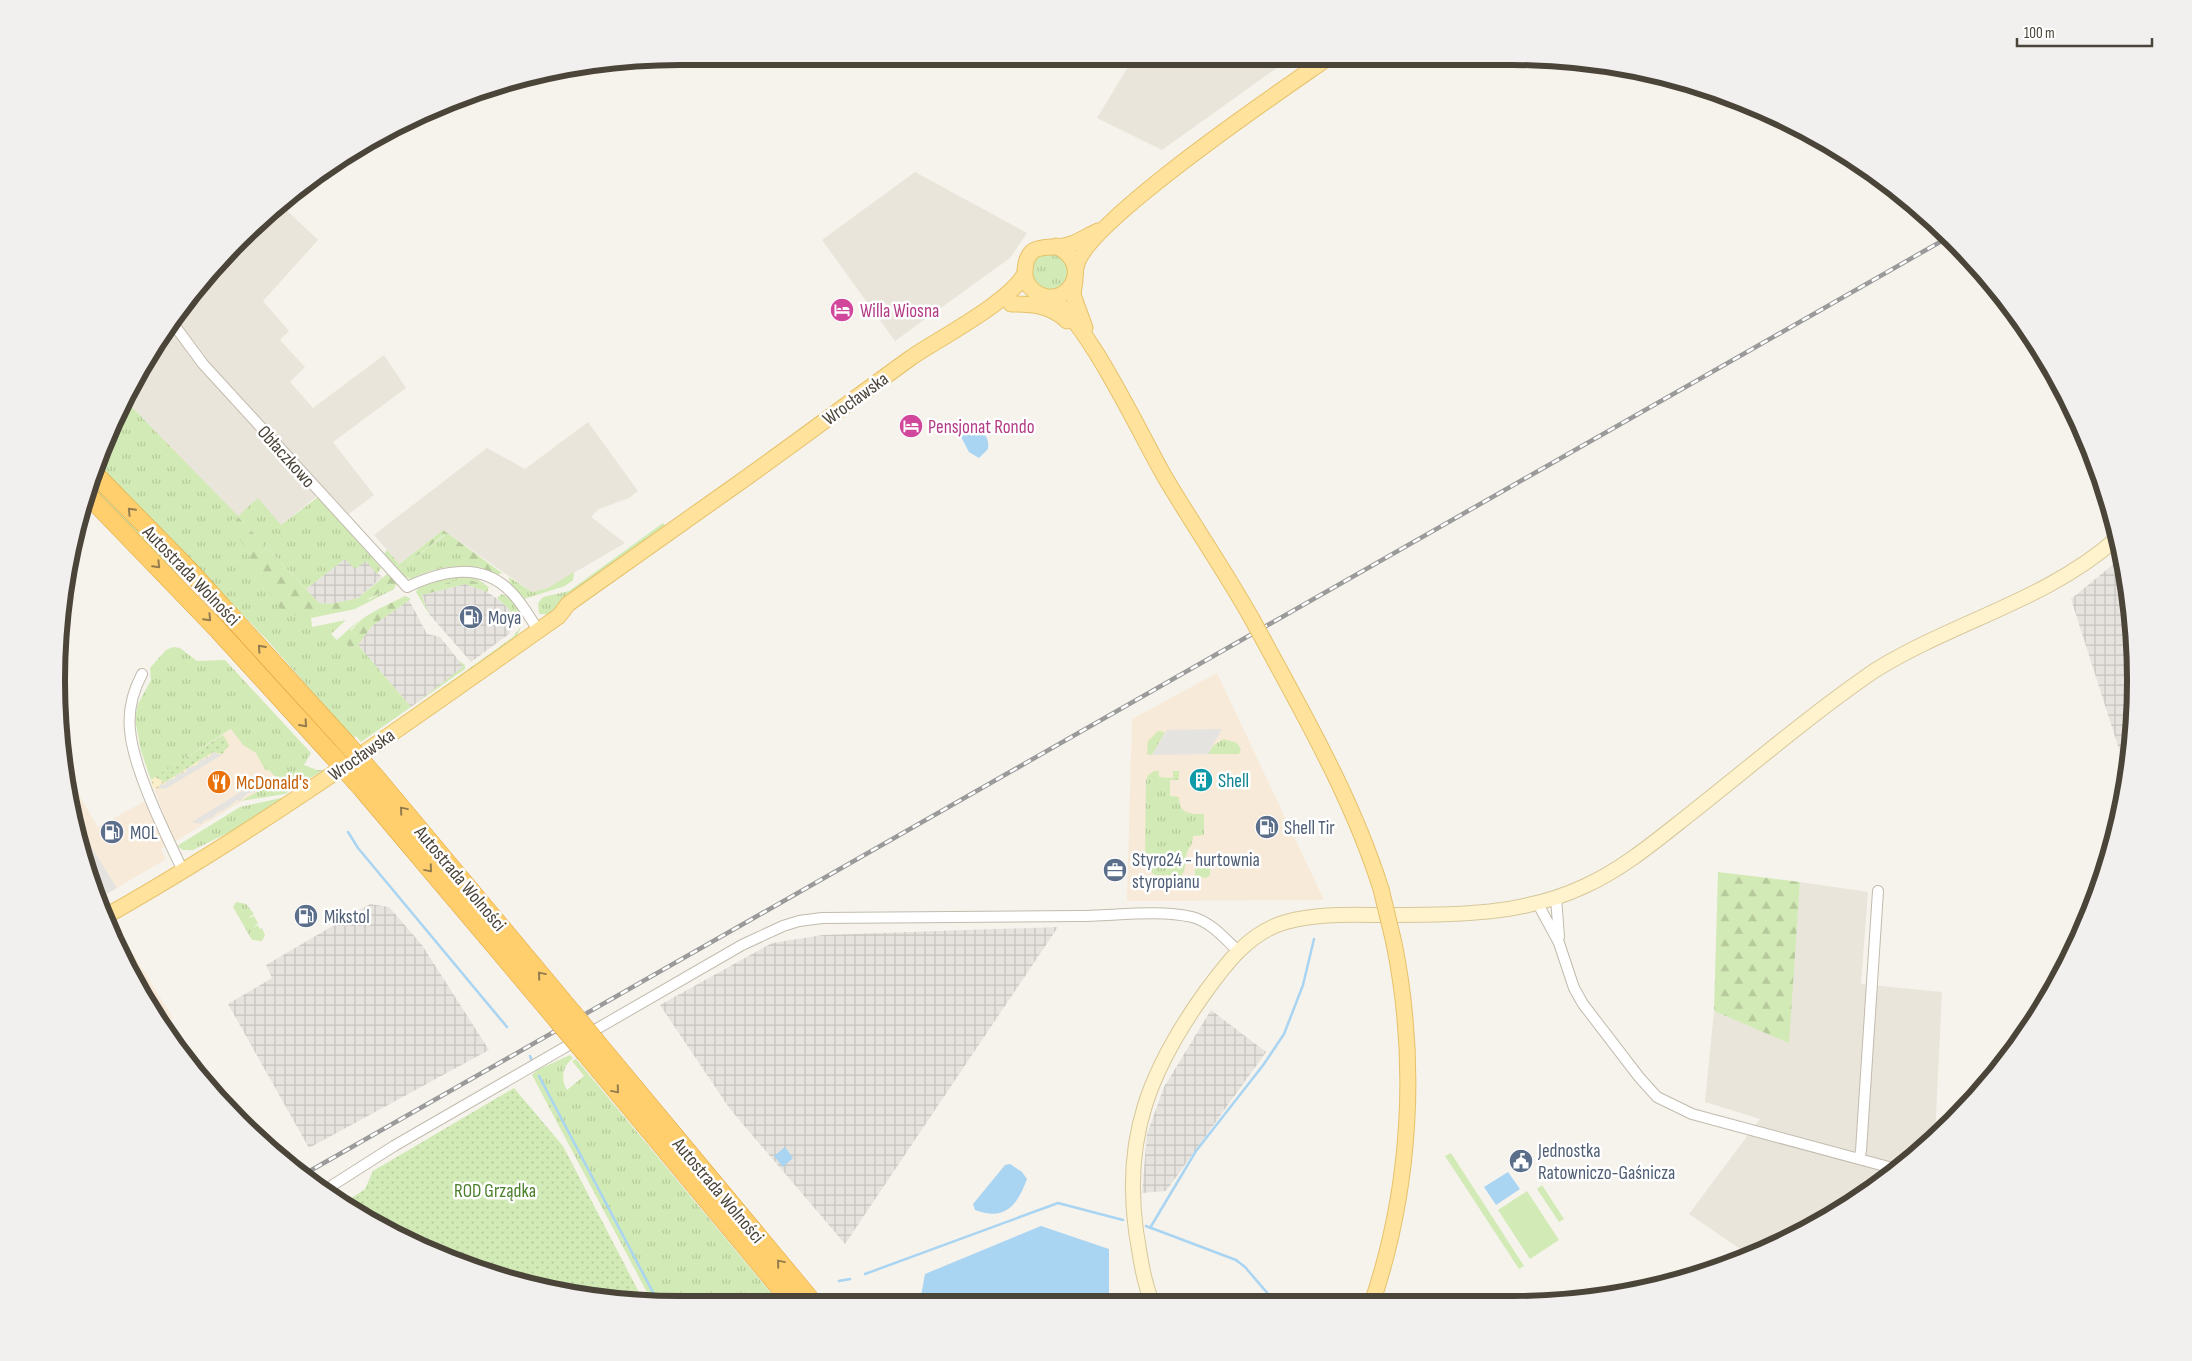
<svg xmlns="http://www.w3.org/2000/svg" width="2192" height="1361" viewBox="0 0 2192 1361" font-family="'Sofia Sans Condensed',sans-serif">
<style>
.residential{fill:#eae5da}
.commercial{fill:#f7ead8}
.industrial{fill:url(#industrial-grid)}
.grass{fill:url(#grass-tufts)}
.forest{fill:url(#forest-firs)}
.sand{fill:url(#sand-dots)}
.garden{fill:url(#garden-dots)}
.pitch{fill:#d2eab5}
.parking{fill:#e5e3e0}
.water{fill:#a9d4f2}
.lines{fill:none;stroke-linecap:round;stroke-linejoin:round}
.stream{stroke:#a9d4f2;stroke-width:2.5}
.street-casing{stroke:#c2bbae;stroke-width:12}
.secondary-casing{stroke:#d6c79b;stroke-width:16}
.primary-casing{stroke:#e6c16a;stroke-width:17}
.highway-casing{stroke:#e0a43c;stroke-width:19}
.street{stroke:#fff;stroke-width:10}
.secondary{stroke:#fff3cd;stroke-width:14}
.primary{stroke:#ffe39c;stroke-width:15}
.highway{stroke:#ffcf6e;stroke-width:18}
.rail-casing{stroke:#9a9a9a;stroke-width:4.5}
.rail{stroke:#fff;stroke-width:2.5;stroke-dasharray:8;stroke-linecap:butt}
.primary-bridge-casing{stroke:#e6c16a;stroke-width:17;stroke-linecap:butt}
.highway-bridge-casing{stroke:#e0a43c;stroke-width:19;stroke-linecap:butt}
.primary-bridge{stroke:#ffe39c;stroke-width:15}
.highway-bridge{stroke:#ffcf6e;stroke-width:18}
.oneway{stroke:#937c4e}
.labels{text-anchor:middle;stroke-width:5;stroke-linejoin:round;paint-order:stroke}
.hotel-label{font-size:19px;fill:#b23c85;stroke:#fff;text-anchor:start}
.street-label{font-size:19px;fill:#4b4439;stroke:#fff}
.service-label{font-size:19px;fill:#4e5e75;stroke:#fff;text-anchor:start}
.culture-label{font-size:19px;fill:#0d838f;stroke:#fff;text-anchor:start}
.food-label{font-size:19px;fill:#c56008;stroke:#fff;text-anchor:start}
.park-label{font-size:19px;fill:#4a7f2a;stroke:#fff}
.rim{fill:none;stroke:#4b4439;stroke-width:6}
</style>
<defs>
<pattern id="industrial-grid" width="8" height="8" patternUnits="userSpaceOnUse" patternTransform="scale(1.25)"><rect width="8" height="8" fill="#e6e2dd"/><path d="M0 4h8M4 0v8" fill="none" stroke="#c7c3be"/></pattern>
<pattern id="grass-tufts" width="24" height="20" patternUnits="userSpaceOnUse" patternTransform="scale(1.25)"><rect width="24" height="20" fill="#d2eab5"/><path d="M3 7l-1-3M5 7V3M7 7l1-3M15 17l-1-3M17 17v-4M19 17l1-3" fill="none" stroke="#b6ca9c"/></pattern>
<pattern id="forest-firs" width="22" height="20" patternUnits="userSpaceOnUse" patternTransform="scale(1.25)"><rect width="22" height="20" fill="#d2eab5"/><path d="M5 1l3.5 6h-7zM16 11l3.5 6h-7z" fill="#b6ca9c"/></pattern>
<pattern id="sand-dots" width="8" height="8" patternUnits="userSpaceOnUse" patternTransform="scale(1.25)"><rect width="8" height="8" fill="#f9efc9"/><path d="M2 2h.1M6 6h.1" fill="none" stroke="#d7cead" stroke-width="1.8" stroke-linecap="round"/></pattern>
<pattern id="garden-dots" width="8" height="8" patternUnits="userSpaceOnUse" patternTransform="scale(1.25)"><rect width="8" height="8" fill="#d2eab5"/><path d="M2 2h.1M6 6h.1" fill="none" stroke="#b6ca9c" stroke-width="1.8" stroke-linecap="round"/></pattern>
</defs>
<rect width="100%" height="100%" fill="#f6f3ec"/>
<path class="residential" d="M1131 62H1285L1162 150 1097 118Z
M915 172 1027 233 1010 258 895 341 822 240Z
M281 205 318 240 263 301 289 331 280 340 305 367 290 382 313 408 384 355 406 388 333 442 374 495 346 516 206 362 207 359 175 318 185 301Z
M169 327 197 365 316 497 281 525 238 517 124 399Z
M588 422 638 491 629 498 599 509 591 517 625 543 548 588 532 592 443 530 399 564 374 535 487 448 525 469Z
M1800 882 1868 892 1861 984 1942 992 1935 1137 1923 1150 1823 1221 1749 1255 1689 1214 1760 1119 1705 1102 1714 1011 1788 1042Z"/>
<path class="commercial" d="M1217 673 1324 900 1127 901 1132 719Z
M235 727 278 780 174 842 151 780Z
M70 779 98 827 145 801 166 845 161 849 166 859 98 899 89 881 66 781Z
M118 930 173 1018 160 1025 114 932Z"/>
<path class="industrial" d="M2121 558 2130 599 2134 721 2126 771 2071 599Z
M345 559 366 561 382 577 358 598 330 604 318 603 306 589Z
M465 584 487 592 499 600 509 609 514 625 509 634 471 662 429 614 422 595Z
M409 600 427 634 440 637 464 667 411 707 358 645 372 626Z
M370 904 389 907 422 945 489 1050 309 1148 228 1004 272 978 266 965Z
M1058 927 845 1244 730 1109 660 1005 772 943 823 935Z
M1211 1010 1266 1052 1166 1191 1142 1193 1147 1134 1164 1087Z"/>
<path class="grass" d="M1031 271a19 19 0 1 1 38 0a19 19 0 1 1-38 0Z
M124 399 238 516 258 498 281 525 318 497 381 568 377 574 366 561 355 569 345 559 306 589 238 517 282 610 370 599 397 583 394 589 355 609 311 618 312 627 346 620 331 634 337 640 359 620 351 629 352 648 358 645 411 707 463 667 458 660 465 665V669L361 742 356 736 353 738 268 641 97 463Z
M89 480 181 571 176 577 88 487Z
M663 523 666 527 548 614H539L538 603 543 597 569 591Z
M445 535 484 571C459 562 435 567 411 579L398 574 382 557 387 550 399 564 393 568 397 571Z
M574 572 573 580 565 586 524 599C516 595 509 586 509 577L532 592 548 588Z
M452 576 474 577 489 587 465 578 420 591 429 614 416 592 418 588Z
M502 594C512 598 520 609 521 620L514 625 509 609 497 598Z
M522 625 516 637 364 744 513 637Z
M173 647 180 648 197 661 225 660 311 753 304 765 317 770H323L285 794 241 801 278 780 269 770 266 771 256 753 243 745 231 729 151 780 141 751 135 719 138 704 151 680 150 668 166 650Z
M1158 731 1165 732 1152 755 1147 754 1148 741Z
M1223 739 1237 743 1241 749 1239 754H1208L1213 746Z
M1154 771H1159V777L1173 778V771H1179V780H1170V796L1179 797C1179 814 1190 814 1204 814V835L1193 836C1193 847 1188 846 1186 856 1184 863 1187 870 1181 876L1155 875 1145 867 1146 781 1148 775Z
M285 797 250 822 193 850H183L177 846 240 807Z
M1198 855 1209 856 1211 859 1210 875 1206 878 1195 876V857Z
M236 902 246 904 254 914 248 918 254 916 258 923 253 928 258 925 260 929 262 928 265 935 262 941 252 940 233 907Z
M570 1055 573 1058C563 1066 560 1078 567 1090L584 1076 572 1061 576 1059 777 1300H651L532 1075 537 1070Z"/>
<path class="forest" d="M238 517 319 603 330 604 358 598 387 574 397 583C368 601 340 613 305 614 301 615 294 616 290 614 283 612 279 607 275 602L230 521Z
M443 530 502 573 495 576 469 560 444 535 397 571 393 569Z
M465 578 489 587 487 592 465 584 422 595 419 591Z
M405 596 411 599 372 626 358 645 352 648 346 643C353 616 383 608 405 596Z
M1718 872 1800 882 1789 1043 1714 1011Z"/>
<path class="sand" d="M223 735C232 741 231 749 222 755L213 753 212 755 160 788 165 789 163 790 153 788 151 780 155 777 165 781 213 752 222 754 228 749 229 743Z"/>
<path class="garden" d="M223 735 229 745 222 754 213 752 165 782 155 777Z
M514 1088 563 1146 643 1300 599 1299 442 1257 346 1202 365 1189 373 1171Z"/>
<path class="pitch" d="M1451 1153 1524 1266 1519 1269 1445 1156Z
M1542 1185 1564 1219 1559 1222 1537 1189Z
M1527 1191 1559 1240 1530 1259 1498 1210Z"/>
<path class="parking" d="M1222 729 1208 754 1152 755 1167 730Z
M213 752 222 755 165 789 159 788 160 784 163 785 168 780 175 778V775L186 772 187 768 197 765 201 759 204 760 205 757 208 758Z
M257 782 263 784 262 787 259 786 258 789H255V792L248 793 240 801 237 800 228 808 225 807V810L218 812 213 817 203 821 202 824 192 822Z
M80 829 117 888 98 899 89 881 78 831Z"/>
<path class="water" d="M971 425C983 430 990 437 988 449L979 458 969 452 961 437 965 427Z
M785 1147 793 1158 783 1167 774 1156Z
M1010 1164 1022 1172 1027 1179C1017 1206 1005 1221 975 1210L973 1204 1005 1165Z
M1508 1172 1520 1189 1496 1205 1484 1187Z
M1041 1226 1109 1249V1302L920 1301 925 1274Z"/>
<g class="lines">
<path class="stream" d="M348 832 358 848 507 1027
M530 1056 532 1061
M539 1076 657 1300
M1146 1226 1236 1260 1245 1267 1275 1302
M1150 1228 1196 1151 1264 1064 1284 1034 1303 985 1314 939
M865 1274 1058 1203 1123 1220
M839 1281 850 1279"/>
<g class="street-casing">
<path id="street" d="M172 322 203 364 407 587C441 571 481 561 511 592 522 603 530 618 538 630
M142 674C133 691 128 710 130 730 133 769 166 835 183 871
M1556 898 1559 937
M1538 904 1559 943 1574 988 1583 1004 1639 1077 1657 1097 1692 1114 1896 1169
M1859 1159 1861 1151 1878 891
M325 1190 394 1146 742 945 783 926 799 921 822 918C908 918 993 917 1078 916 1113 916 1158 909 1192 917 1211 922 1224 938 1238 951"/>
</g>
<g class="secondary-casing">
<path id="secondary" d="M1152 1302C1143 1280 1140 1255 1136 1231 1123 1137 1150 1070 1204 994 1225 965 1249 932 1286 922 1318 913 1351 915 1385 915 1454 915 1521 916 1585 886 1624 868 1657 840 1690 814 1751 766 1810 715 1874 671 1952 622 2046 601 2116 539"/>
</g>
<g class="primary-casing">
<path id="primary" d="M1056 246C1098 267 1063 314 1034 291 1028 286 1024 280 1025 271 1027 237 1052 252 1071 244 1080 241 1089 235 1098 231
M1076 268C1081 226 1279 92 1322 62
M1075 280 1073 295 1085 328
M1047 297C1082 308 1145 444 1166 479 1194 526 1225 571 1252 619
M1011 304C1032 304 1051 305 1067 321
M1264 641C1308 722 1353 801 1381 889
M106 916C264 827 411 720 559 616L568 604C621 566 675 528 729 490 790 447 851 401 912 357 940 338 1009 302 1024 275
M1372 1303C1411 1188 1418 1062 1394 943"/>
</g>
<g class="highway-casing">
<path id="highway" d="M93 472 190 571 346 743
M86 493 218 630 331 754
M379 781 572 1012
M364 791 558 1021
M599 1045 811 1300
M585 1053 790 1300"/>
</g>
<use href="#street" class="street"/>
<use href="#secondary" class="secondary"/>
<use href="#primary" class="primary"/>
<use href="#highway" class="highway"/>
<g class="rail-casing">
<path id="rail" d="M301 1176 1947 238"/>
</g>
<use href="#rail" class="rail"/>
<g class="primary-bridge-casing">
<path id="primary-bridge" d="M1252 619 1264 641
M1381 889 1394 943"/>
</g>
<g class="highway-bridge-casing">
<path id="highway-bridge" d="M346 743 379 781
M331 754 364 791
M572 1012 599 1045
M558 1021 585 1053"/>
</g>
<use href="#primary-bridge" class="primary-bridge"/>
<use href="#highway-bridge" class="highway-bridge"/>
</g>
<defs><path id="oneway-chevron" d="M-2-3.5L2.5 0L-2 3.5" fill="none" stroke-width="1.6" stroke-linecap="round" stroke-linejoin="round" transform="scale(1.25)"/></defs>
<g class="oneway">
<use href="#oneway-chevron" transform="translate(131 511) rotate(-134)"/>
<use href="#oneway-chevron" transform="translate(157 565) rotate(46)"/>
<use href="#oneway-chevron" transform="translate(208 618) rotate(46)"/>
<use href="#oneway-chevron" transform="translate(261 648) rotate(-132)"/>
<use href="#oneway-chevron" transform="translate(304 724) rotate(48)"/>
<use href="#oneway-chevron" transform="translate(403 810) rotate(-130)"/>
<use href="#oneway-chevron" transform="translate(429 869) rotate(50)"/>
<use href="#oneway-chevron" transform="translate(541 975) rotate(-130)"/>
<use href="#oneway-chevron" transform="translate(616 1090) rotate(50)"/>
<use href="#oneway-chevron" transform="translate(780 1263) rotate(-130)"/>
</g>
<defs>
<g id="hotel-disc" transform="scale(1.25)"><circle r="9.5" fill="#d1479c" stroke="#fff"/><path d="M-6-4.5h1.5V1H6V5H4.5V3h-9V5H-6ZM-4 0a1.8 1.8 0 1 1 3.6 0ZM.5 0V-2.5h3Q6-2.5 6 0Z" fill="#fff"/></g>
<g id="fuel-disc" transform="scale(1.25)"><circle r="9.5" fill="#5c6f8a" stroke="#fff"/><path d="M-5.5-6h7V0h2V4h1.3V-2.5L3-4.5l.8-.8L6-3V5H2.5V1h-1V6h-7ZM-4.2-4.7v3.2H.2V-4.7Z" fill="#fff"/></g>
<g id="building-disc" transform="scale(1.25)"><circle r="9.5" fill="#0f9aa8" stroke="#fff"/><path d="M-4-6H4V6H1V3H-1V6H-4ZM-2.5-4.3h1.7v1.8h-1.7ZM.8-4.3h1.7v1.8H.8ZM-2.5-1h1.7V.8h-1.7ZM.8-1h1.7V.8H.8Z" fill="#fff"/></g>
<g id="restaurant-disc" transform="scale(1.25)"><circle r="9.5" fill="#e8710a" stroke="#fff"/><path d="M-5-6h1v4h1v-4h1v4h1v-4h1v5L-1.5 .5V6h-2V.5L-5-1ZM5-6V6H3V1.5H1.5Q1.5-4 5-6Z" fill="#fff"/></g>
<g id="office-disc" transform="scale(1.25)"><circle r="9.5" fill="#5c6f8a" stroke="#fff"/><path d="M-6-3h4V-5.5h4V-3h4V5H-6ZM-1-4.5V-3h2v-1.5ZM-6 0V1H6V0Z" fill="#fff"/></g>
<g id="civic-disc" transform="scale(1.25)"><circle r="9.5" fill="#5c6f8a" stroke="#fff"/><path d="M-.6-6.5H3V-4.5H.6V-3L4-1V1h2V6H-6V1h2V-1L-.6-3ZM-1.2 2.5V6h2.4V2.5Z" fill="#fff"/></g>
</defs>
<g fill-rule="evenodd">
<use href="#hotel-disc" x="842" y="310"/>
<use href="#hotel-disc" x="911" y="426"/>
<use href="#fuel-disc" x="471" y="617"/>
<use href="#building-disc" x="1201" y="780"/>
<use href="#restaurant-disc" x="219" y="782"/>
<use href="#fuel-disc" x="1267" y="827"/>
<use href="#fuel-disc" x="112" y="832"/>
<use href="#office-disc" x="1115" y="870"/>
<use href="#fuel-disc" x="306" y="916"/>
<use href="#civic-disc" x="1521" y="1161"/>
</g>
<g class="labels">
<g class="hotel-label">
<text x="860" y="317">Willa Wiosna</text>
<text x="928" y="433">Pensjonat Rondo</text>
</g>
<g class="street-label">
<text transform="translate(855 398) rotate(-36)" y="7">Wrocławska</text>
<text transform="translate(287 456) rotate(48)" y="7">Obłaczkowo</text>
<text transform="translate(192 575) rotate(46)" y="7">Autostrada Wolności</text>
<text transform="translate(361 754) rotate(-35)" y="7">Wrocławska</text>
<text transform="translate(461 878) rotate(50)" y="7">Autostrada Wolności</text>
<text transform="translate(719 1190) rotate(50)" y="7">Autostrada Wolności</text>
</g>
<g class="service-label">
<text x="488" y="624">Moya</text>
<text x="1284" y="834">Shell Tir</text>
<text x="130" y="839">MOL</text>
<text x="1132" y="866">Styro24 - hurtownia<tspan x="1132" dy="22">styropianu</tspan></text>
<text x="324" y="923">Mikstol</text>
<text x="1538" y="1157">Jednostka<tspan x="1538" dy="22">Ratowniczo-Gaśnicza</tspan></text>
</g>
<g class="culture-label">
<text x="1218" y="787">Shell</text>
</g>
<g class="food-label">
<text x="236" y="789">McDonald's</text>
</g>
<g class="park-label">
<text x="495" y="1197">ROD Grządka</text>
</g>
</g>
<path d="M0 0H2192V1361H0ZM680 65H1512A615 615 0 0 1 2127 680V681A615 615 0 0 1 1512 1296H680A615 615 0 0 1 65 681V680A615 615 0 0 1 680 65Z" fill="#f1f0ef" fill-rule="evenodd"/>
<path class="rim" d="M680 65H1512A615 615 0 0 1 2127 680V681A615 615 0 0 1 1512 1296H680A615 615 0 0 1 65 681V680A615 615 0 0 1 680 65Z"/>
<path d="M2017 38v8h135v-8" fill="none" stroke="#4b4439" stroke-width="2.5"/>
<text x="2024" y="38" font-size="15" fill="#4b4439" stroke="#ffffff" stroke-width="4" paint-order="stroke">100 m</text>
</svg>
